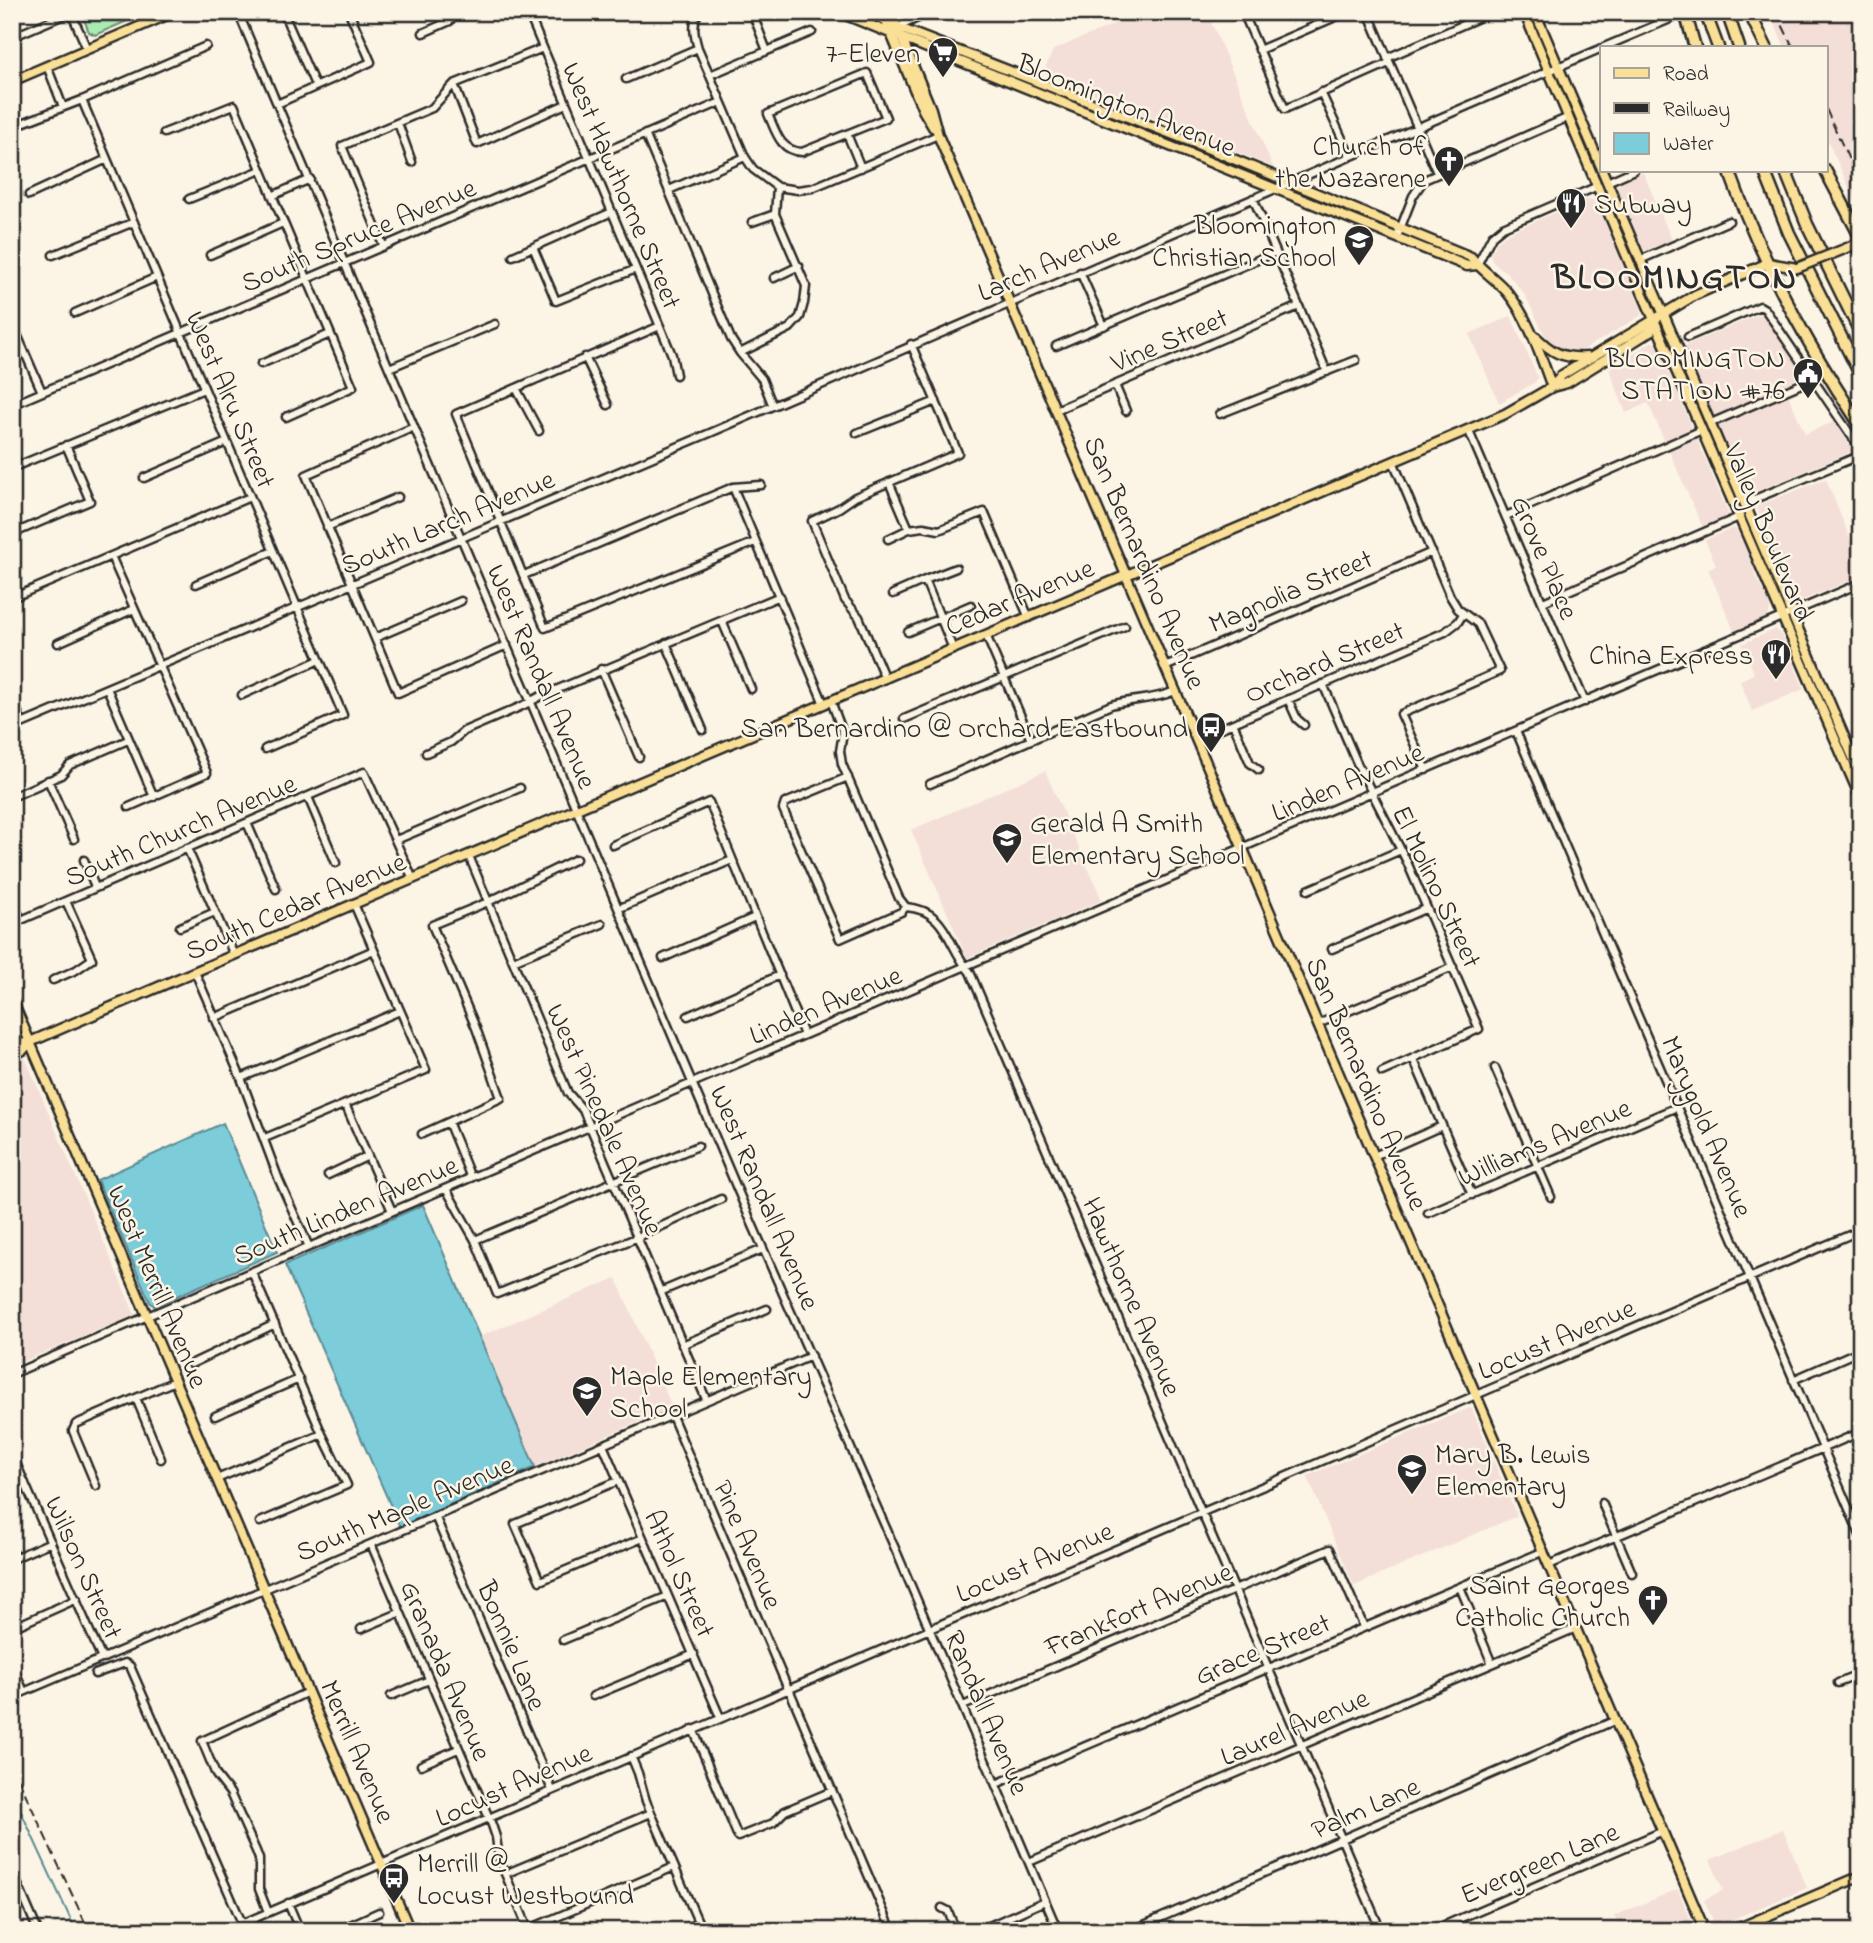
<svg xmlns="http://www.w3.org/2000/svg" width="1873" height="1943" viewBox="0 0 1873 1943" font-family="'Indie Flower',sans-serif">
<style>
.built{fill:#f4ded8}
.green{fill:#aaebb4;stroke:#6a8b70;stroke-width:2}
.water{fill:#7dccda;stroke:#5c8c94;stroke-width:2}
.lines{fill:none;stroke-linecap:round;stroke-linejoin:round}
.stream{stroke:#5c8c94;stroke-width:2}
.minor-casing{stroke:#2b2b2b;stroke-width:11}
.major-casing{stroke:#2b2b2b;stroke-width:13}
.highway-casing{stroke:#2b2b2b;stroke-width:15}
.minor{stroke:#fcf5e5;stroke-width:6}
.major{stroke:#fadf96;stroke-width:8}
.highway{stroke:#fadf96;stroke-width:10}
.rail{stroke:#2b2b2b;stroke-width:2;stroke-dasharray:10 5;stroke-linecap:butt}
.major-bridge-casing{stroke:#2b2b2b;stroke-width:13;stroke-linecap:butt}
.major-bridge{stroke:#fadf96;stroke-width:8}
.labels{text-anchor:middle;stroke-width:5;stroke-linejoin:round;paint-order:stroke}
.poi-label{font-size:28px;fill:#2b2b2b;stroke:#fcf5e5;text-anchor:end}
.street-label{font-size:28px;fill:#2b2b2b;stroke:#fcf5e5}
.district-label{font-size:35px;font-weight:bold;letter-spacing:2px;fill:#2b2b2b;stroke:#fcf5e5}
</style>
<rect width="100%" height="100%" fill="#fcf5e5"/>
<filter id="ink" filterUnits="userSpaceOnUse"><feTurbulence type="fractalNoise" baseFrequency=".0143" numOctaves="2"/><feDisplacementMap in="SourceGraphic" scale="14" xChannelSelector="R" yChannelSelector="G"/><feConvolveMatrix kernelMatrix="1 2 1 2 8 2 1 2 1" color-interpolation-filters="sRGB"/></filter>
<g filter="url(#ink)">
<path class="built" d="M1143 12H1207L1273 167 1043 73 1053 50Z
M1769 12H1861V40L1854 15 1861 47V214L1826 137V47H1785Z
M1643 172 1672 240 1647 250H1644L1617 187 1620 182Z
M1587 199 1596 201 1642 311V315L1585 349 1568 351 1556 346 1545 336 1525 295 1507 273 1493 262 1490 255 1498 241 1508 233Z
M1760 314 1764 315 1801 373 1799 378 1784 385 1805 434 1835 421 1853 451 1750 494 1747 492 1684 346Z
M1511 316 1538 378 1534 383 1499 403 1469 334Z
M1651 342 1656 343 1729 515 1703 528 1648 403 1626 413 1609 369Z
M1826 479 1851 541 1861 537V576L1798 602 1794 600 1756 506Z
M1733 528 1736 529 1748 554 1756 577 1771 606 1768 617 1734 631 1708 569 1716 565 1705 540Z
M1776 629 1781 634 1804 689 1752 711 1740 681 1754 673 1742 644Z
M1045 771 1102 900 967 958 911 830Z
M12 1027 135 1315 12 1366Z
M616 1278 672 1407 535 1467 479 1337Z
M1469 1408 1472 1409 1517 1516 1354 1586 1307 1476Z
M1783 1829 1807 1888 1719 1925 1714 1923 1704 1900 1723 1890 1710 1860Z
M1678 1889 1695 1931H1621L1614 1916Z"/>
<path class="green" d="M81 12H148L95 35 89 32Z"/>
<path class="water" d="M223 1123 277 1252 154 1306 150 1302 97 1180Z
M423 1205 535 1467 400 1527 285 1265Z"/>
<g class="lines">
<path class="stream" d="M1678 12 1688 47
M12 1792 76 1931"/>
<g class="minor-casing">
<path id="minor" d="M71 12 87 49
M238 12 747 1212 897 1553 1058 1931
M283 12 315 85
M528 12 672 355 676 375
M698 12C692 25 694 35 698 48L745 157 753 169 777 187 798 190 812 188 938 135
M1243 12 1285 109 1389 63
M1368 12 1437 173
M755 20 767 51
M898 27 931 12
M423 33 450 21 447 12
M12 37 71 12
M1604 47 1668 20
M1259 50 1347 12
M1387 58 1492 12
M47 66 63 107
M867 73 886 118 802 152C780 151 776 132 768 114Z
M710 75 812 32
M626 79 698 48
M454 84 477 144 566 104
M1321 92 1350 156
M82 100 343 715 265 749
M277 104 371 62 349 12
M398 123 412 162
M12 127 82 100 206 46
M164 133 234 105 353 387 286 417
M645 134 731 339 740 353 762 379 772 404
M847 134 861 168
M1607 182 1634 170
M669 190 745 157
M29 195 107 159
M272 196 310 179
M1253 198 1327 372
M189 199 261 170
M752 222 775 214
M1397 237 1413 196 1424 180 1569 117
M383 245 342 146 432 108 454 84 543 48
M533 247 556 301 636 269
M53 255 134 222
M210 255 283 223
M513 256 612 212
M1640 260 1729 221
M1477 265 1492 236 1503 227 1598 186
M1080 272 1104 326
M774 278 799 266
M75 313 157 277
M12 323 42 392
M660 326 456 414 545 628 755 542
M1688 337 1760 306 1765 309 1861 450
M1056 346 1276 252
M740 353 790 328 800 317 804 303 806 286 775 214 777 187
M585 357 608 405
M261 364 330 334
M389 368 495 324
M1115 385 1126 411
M516 388 539 431
M12 405 721 102
M1056 410 1299 306
M1220 414 1356 360
M1711 423 1813 379
M414 427 306 475 398 693 507 645
M1468 429 1585 702
M857 433 936 401
M12 452 18 465
M1393 461 1450 596 1458 609 1478 624 1500 671 1401 714 1426 770
M12 468 204 389
M144 478 227 442
M889 482 909 529
M733 487 824 704
M1745 503 1861 455
M1506 516 1702 430
M327 527 398 497
M12 534 90 501 66 445
M888 539 909 529 923 527 939 530 984 512 1029 618
M111 556 207 773 129 807
M524 575 733 487 761 485
M925 580 956 568
M196 584 273 551
M893 594 925 580 953 649
M12 598 250 497
M1543 602 1739 517
M722 621 751 689
M908 632 971 605
M986 635 1031 740
M375 638 461 601
M58 643 134 609
M666 643 703 730
M1165 667 1432 552
M601 669 639 757
M885 679 859 617 845 600 812 521 839 508 855 497 958 453 911 344
M1323 684 1357 763 1407 862 1479 1029 1382 1072
M107 688 154 797
M242 695 319 660
M12 698 22 723
M1288 699 1297 719 1304 725
M831 701 843 733 840 751 842 764 899 898 906 907C948 910 947 946 970 972L1381 1931
M904 719 1125 626
M1233 723 1250 763 1259 770
M12 728 710 433 1602 48
M1516 731 1861 1537
M1196 739 1445 632 1458 622 1463 614
M426 753 451 742 464 731 522 706 539 697 780 596
M848 777 785 803 783 809 840 939 901 912 906 907
M48 780 74 839
M930 784 1111 705C1134 698 1152 701 1175 691
M12 797 61 775 70 765 128 740
M308 797 336 863
M247 823 276 889
M396 840 520 788
M613 845 709 802 804 1035
M187 848 234 955
M469 856 568 1093 583 1110 706 1399
M84 860 95 887
M1308 890 1401 850
M12 900 21 920
M620 908 732 860
M12 924 364 772 413 879
M180 927 215 912
M1332 949 1427 908
M663 958 755 917
M513 961 602 924
M195 972 241 1078 279 1180 309 1247
M53 980 76 970 92 959 66 901
M688 1016 780 975
M214 1018 374 950
M1318 1024 1453 967
M1413 1058 1472 1195
M1495 1068 1551 1197
M241 1078 400 1011
M345 1104 392 1211
M449 1124 471 1178
M422 1134 501 1098 476 1028 432 925 488 902 576 859
M265 1138 426 1070 354 904
M1374 1156 1442 1126
M328 1175 368 1156
M446 1189 475 1240 497 1294 636 1238 721 1199
M1428 1213 1677 1107
M475 1240 698 1146
M252 1272 322 1434 347 1485 260 1522
M660 1292 763 1249
M682 1345 767 1309
M191 1364 275 1324
M12 1374 1861 583
M1793 1380 1861 1350
M136 1398 161 1459
M215 1416 299 1379
M672 1416 788 1689
M603 1445 720 1717
M12 1454 102 1659
M217 1479 322 1434
M618 1481 515 1524 540 1581 643 1538
M96 1486 73 1431 76 1424 175 1381
M12 1489 25 1483
M1602 1503 1632 1573
M435 1516 552 1790
M371 1544 492 1825 496 1837 499 1859 529 1931
M12 1559 51 1542
M1549 1565 1861 1432
M1460 1587 1492 1664
M12 1628 77 1599
M361 1629 399 1613
M563 1640 668 1596
M12 1664 24 1692
M95 1674 125 1663 130 1666 242 1923
M1838 1683 1861 1674
M789 1689 892 1931
M391 1696 429 1680
M593 1696 694 1654
M12 1697 811 1356
M963 1706 1330 1549 1364 1627
M693 1729 738 1837 773 1823 785 1811 832 1791
M631 1756 638 1773 646 1801 702 1931
M421 1765 458 1749
M996 1784 1544 1551
M1029 1862 1576 1628
M12 1871 38 1931
M505 1874 651 1813
M288 1903 300 1931
M942 1908 948 1911 956 1931
M268 1912 259 1889V1859L256 1851 230 1793 216 1775 202 1741 308 1692
M529 1929 674 1867
M225 1931 1861 1230
M337 1931 379 1912
M679 1931 698 1923
M978 1931 1045 1901
M1130 1931 1616 1720
M1431 1931 1663 1831"/>
</g>
<g class="major-casing">
<path id="major" d="M838 12 1467 266 1477 265
M869 12 897 27 1197 144 1471 257C1481 270 1496 279 1507 292 1529 318 1540 355 1552 387
M882 12 923 110 933 127
M891 12 931 109 938 135 1705 1931
M1524 12 1630 264 1861 799
M1535 12 1602 169
M12 81 174 12
M1602 170 1861 776
M1847 248 1861 242
M1534 335C1551 352 1562 359 1587 357
M1552 387 1562 375 1695 295 1768 263 1797 268
M12 1000 410 1931
M12 1046 30 1042
M12 1055 23 1050 30 1042 67 1026 1505 414 1552 387 1567 383 1651 331 1653 318
M1732 1931 1861 1876"/>
</g>
<g class="highway-casing">
<path id="highway" d="M1685 12 1695 47
M1705 12 1718 47
M1727 12 1739 47
M1749 12 1766 47
M1729 170C1761 260 1808 347 1861 426
M1764 170 1789 233 1861 376
M1785 170 1807 224 1861 334
M1825 170 1861 238"/>
</g>
<use href="#minor" class="minor"/>
<use href="#major" class="major"/>
<use href="#highway" class="highway"/>
<path class="rail" d="M1776 12 1793 47
M1826 109 1861 186
M12 1765 89 1931"/>
<g class="major-bridge-casing">
<path id="major-bridge" d="M1797 268 1847 248"/>
</g>
<use href="#major-bridge" class="major-bridge"/>
</g>
</g>
<defs>
<g id="supermarket-pin" transform="scale(1.575)"><path d="M0 17L-7.5 6A9.5 9.5 0 1 1 7.5 6Z" fill="#2b2b2b" stroke="#fcf5e5"/><path d="M-6-5.5h2.5l.6 2H6L4.5 2H-2.5L-4.4-4H-6ZM-1.5 3.2a1.3 1.3 0 1 0 .1 0ZM3 3.2a1.3 1.3 0 1 0 .1 0Z" fill="#fff"/></g>
<g id="church-pin" transform="scale(1.575)"><path d="M0 17L-7.5 6A9.5 9.5 0 1 1 7.5 6Z" fill="#2b2b2b" stroke="#fcf5e5"/><path d="M-1.2-6h2.4v3.5h3.3v2.4h-3.3V6h-2.4V-.1h-3.3v-2.4h3.3Z" fill="#fff"/></g>
<g id="restaurant-pin" transform="scale(1.575)"><path d="M0 17L-7.5 6A9.5 9.5 0 1 1 7.5 6Z" fill="#2b2b2b" stroke="#fcf5e5"/><path d="M-5-6h1v4h1v-4h1v4h1v-4h1v5L-1.5 .5V6h-2V.5L-5-1ZM5-6V6H3V1.5H1.5Q1.5-4 5-6Z" fill="#fff"/></g>
<g id="school-pin" transform="scale(1.575)"><path d="M0 17L-7.5 6A9.5 9.5 0 1 1 7.5 6Z" fill="#2b2b2b" stroke="#fcf5e5"/><path d="M0-5L7-2L0 1L-7-2ZM-4 1L0 2.5L4 1V4Q0 6-4 4Z" fill="#fff"/></g>
<g id="civic-pin" transform="scale(1.575)"><path d="M0 17L-7.5 6A9.5 9.5 0 1 1 7.5 6Z" fill="#2b2b2b" stroke="#fcf5e5"/><path d="M-.6-6.5H3V-4.5H.6V-3L4-1V1h2V6H-6V1h2V-1L-.6-3ZM-1.2 2.5V6h2.4V2.5Z" fill="#fff"/></g>
<g id="bus-pin" transform="scale(1.575)"><path d="M0 17L-7.5 6A9.5 9.5 0 1 1 7.5 6Z" fill="#2b2b2b" stroke="#fcf5e5"/><path d="M-5-6H5V4H4V6H2V4H-2V6H-4V4H-5ZM-3.5-4V0h7V-4ZM-3.5 1.2v1.5H-2V1.2ZM2 1.2v1.5H3.5V1.2Z" fill="#fff"/></g>
</defs>
<g fill-rule="evenodd">
<use href="#supermarket-pin" x="943" y="52"/>
<use href="#church-pin" x="1449" y="161"/>
<use href="#restaurant-pin" x="1571" y="203"/>
<use href="#school-pin" x="1359" y="240"/>
<use href="#civic-pin" x="1808" y="373"/>
<use href="#restaurant-pin" x="1776" y="654"/>
<use href="#bus-pin" x="1211" y="727"/>
<use href="#school-pin" x="1007" y="838"/>
<use href="#school-pin" x="587" y="1391"/>
<use href="#school-pin" x="1412" y="1469"/>
<use href="#church-pin" x="1653" y="1600"/>
<use href="#bus-pin" x="394" y="1878"/>
</g>
<g class="labels">
<g class="poi-label">
<text x="920" y="62">7-Eleven</text>
<text x="1426" y="155">Church of<tspan x="1426" dy="32">the Nazarene</tspan></text>
<text x="1594" y="213" text-anchor="start">Subway</text>
<text x="1336" y="234">Bloomington<tspan x="1336" dy="32">Christian School</tspan></text>
<text x="1785" y="367">BLOOMINGTON<tspan x="1785" dy="32">STATION #76</tspan></text>
<text x="1753" y="664">China Express</text>
<text x="1188" y="737">San Bernardino @ Orchard Eastbound</text>
<text x="1030" y="832" text-anchor="start">Gerald A Smith<tspan x="1030" dy="32">Elementary School</tspan></text>
<text x="610" y="1385" text-anchor="start">Maple Elementary<tspan x="610" dy="32">School</tspan></text>
<text x="1435" y="1463" text-anchor="start">Mary B. Lewis<tspan x="1435" dy="32">Elementary</tspan></text>
<text x="1630" y="1594">Saint Georges<tspan x="1630" dy="32">Catholic Church</tspan></text>
<text x="417" y="1872" text-anchor="start">Merrill @<tspan x="417" dy="32">Locust Westbound</tspan></text>
</g>
<g class="street-label">
<text transform="translate(1127 104) rotate(22)" y="10">Bloomington Avenue</text>
<text transform="translate(623 185) rotate(67)" y="10">West Hawthorne Street</text>
<text transform="translate(358 234) rotate(-23)" y="10">South Spruce Avenue</text>
<text transform="translate(1048 263) rotate(-23)" y="10">Larch Avenue</text>
<text transform="translate(1169 339) rotate(-23)" y="10">Vine Street</text>
<text transform="translate(232 399) rotate(67)" y="10">West Alru Street</text>
<text transform="translate(447 521) rotate(-23)" y="10">South Larch Avenue</text>
<text transform="translate(1770 532) rotate(67)" y="10">Valley Boulevard</text>
<text transform="translate(1546 557) rotate(67)" y="10">Grove Place</text>
<text transform="translate(1146 562) rotate(67)" y="10">San Bernardino Avenue</text>
<text transform="translate(1290 590) rotate(-23)" y="10">Magnolia Street</text>
<text transform="translate(1019 596) rotate(-23)" y="10">Cedar Avenue</text>
<text transform="translate(1324 661) rotate(-23)" y="10">Orchard Street</text>
<text transform="translate(543 676) rotate(67)" y="10">West Randall Avenue</text>
<text transform="translate(1347 781) rotate(-23)" y="10">Linden Avenue</text>
<text transform="translate(180 829) rotate(-23)" y="10">South Church Avenue</text>
<text transform="translate(1438 886) rotate(65)" y="10">El Molino Street</text>
<text transform="translate(295 905) rotate(-23)" y="10">South Cedar Avenue</text>
<text transform="translate(825 1004) rotate(-23)" y="10">Linden Avenue</text>
<text transform="translate(1368 1083) rotate(67)" y="10">San Bernardino Avenue</text>
<text transform="translate(606 1119) rotate(66)" y="10">West Pinedale Avenue</text>
<text transform="translate(1708 1126) rotate(67)" y="10">Marygold Avenue</text>
<text transform="translate(1544 1141) rotate(-23)" y="10">Williams Avenue</text>
<text transform="translate(766 1197) rotate(67)" y="10">West Randall Avenue</text>
<text transform="translate(345 1209) rotate(-23)" y="10">South Linden Avenue</text>
<text transform="translate(159 1286) rotate(67)" y="10">West Merrill Avenue</text>
<text transform="translate(1133 1296) rotate(67)" y="10">Hawthorne Avenue</text>
<text transform="translate(1556 1338) rotate(-23)" y="10">Locust Avenue</text>
<text transform="translate(404 1507) rotate(-23)" y="10">South Maple Avenue</text>
<text transform="translate(749 1544) rotate(67)" y="10">Pine Avenue</text>
<text transform="translate(1034 1561) rotate(-23)" y="10">Locust Avenue</text>
<text transform="translate(85 1567) rotate(66)" y="10">Wilson Street</text>
<text transform="translate(681 1573) rotate(66)" y="10">Athol Street</text>
<text transform="translate(1138 1608) rotate(-23)" y="10">Frankfort Avenue</text>
<text transform="translate(513 1645) rotate(67)" y="10">Bonnie Lane</text>
<text transform="translate(1262 1648) rotate(-23)" y="10">Grace Street</text>
<text transform="translate(447 1670) rotate(67)" y="10">Granada Avenue</text>
<text transform="translate(988 1712) rotate(67)" y="10">Randall Avenue</text>
<text transform="translate(1294 1726) rotate(-23)" y="10">Laurel Avenue</text>
<text transform="translate(359 1751) rotate(67)" y="10">Merrill Avenue</text>
<text transform="translate(513 1784) rotate(-24)" y="10">Locust Avenue</text>
<text transform="translate(1365 1807) rotate(-24)" y="10">Palm Lane</text>
<text transform="translate(1539 1862) rotate(-23)" y="10">Evergreen Lane</text>
</g>
<g class="district-label">
<text x="1675" y="288">BLOOMINGTON</text>
</g>
</g>
<rect width="1873" height="1943" fill="none" stroke="#fcf5e5" stroke-width="42"/>
<rect x="21" y="21" width="1831" height="1901" fill="none" stroke="#2b2b2b" stroke-width="2.5" filter="url(#ink)"/>
<rect x="1600" y="46" width="228" height="126" fill="#fcf5e5" stroke="#a8a49b" stroke-width="2"/>
<rect x="1614" y="68" width="35" height="10" fill="#fadf96" stroke="#a8a49b" stroke-width="2"/>
<text x="1663" y="80" font-size="21" fill="#2b2b2b">Road</text>
<rect x="1614" y="103" width="35" height="10" fill="#2b2b2b" stroke="#a8a49b" stroke-width="2"/>
<text x="1663" y="116" font-size="21" fill="#2b2b2b">Railway</text>
<rect x="1614" y="133" width="35" height="21" fill="#7dccda" stroke="#a8a49b" stroke-width="2"/>
<text x="1663" y="150" font-size="21" fill="#2b2b2b">Water</text>
</svg>
